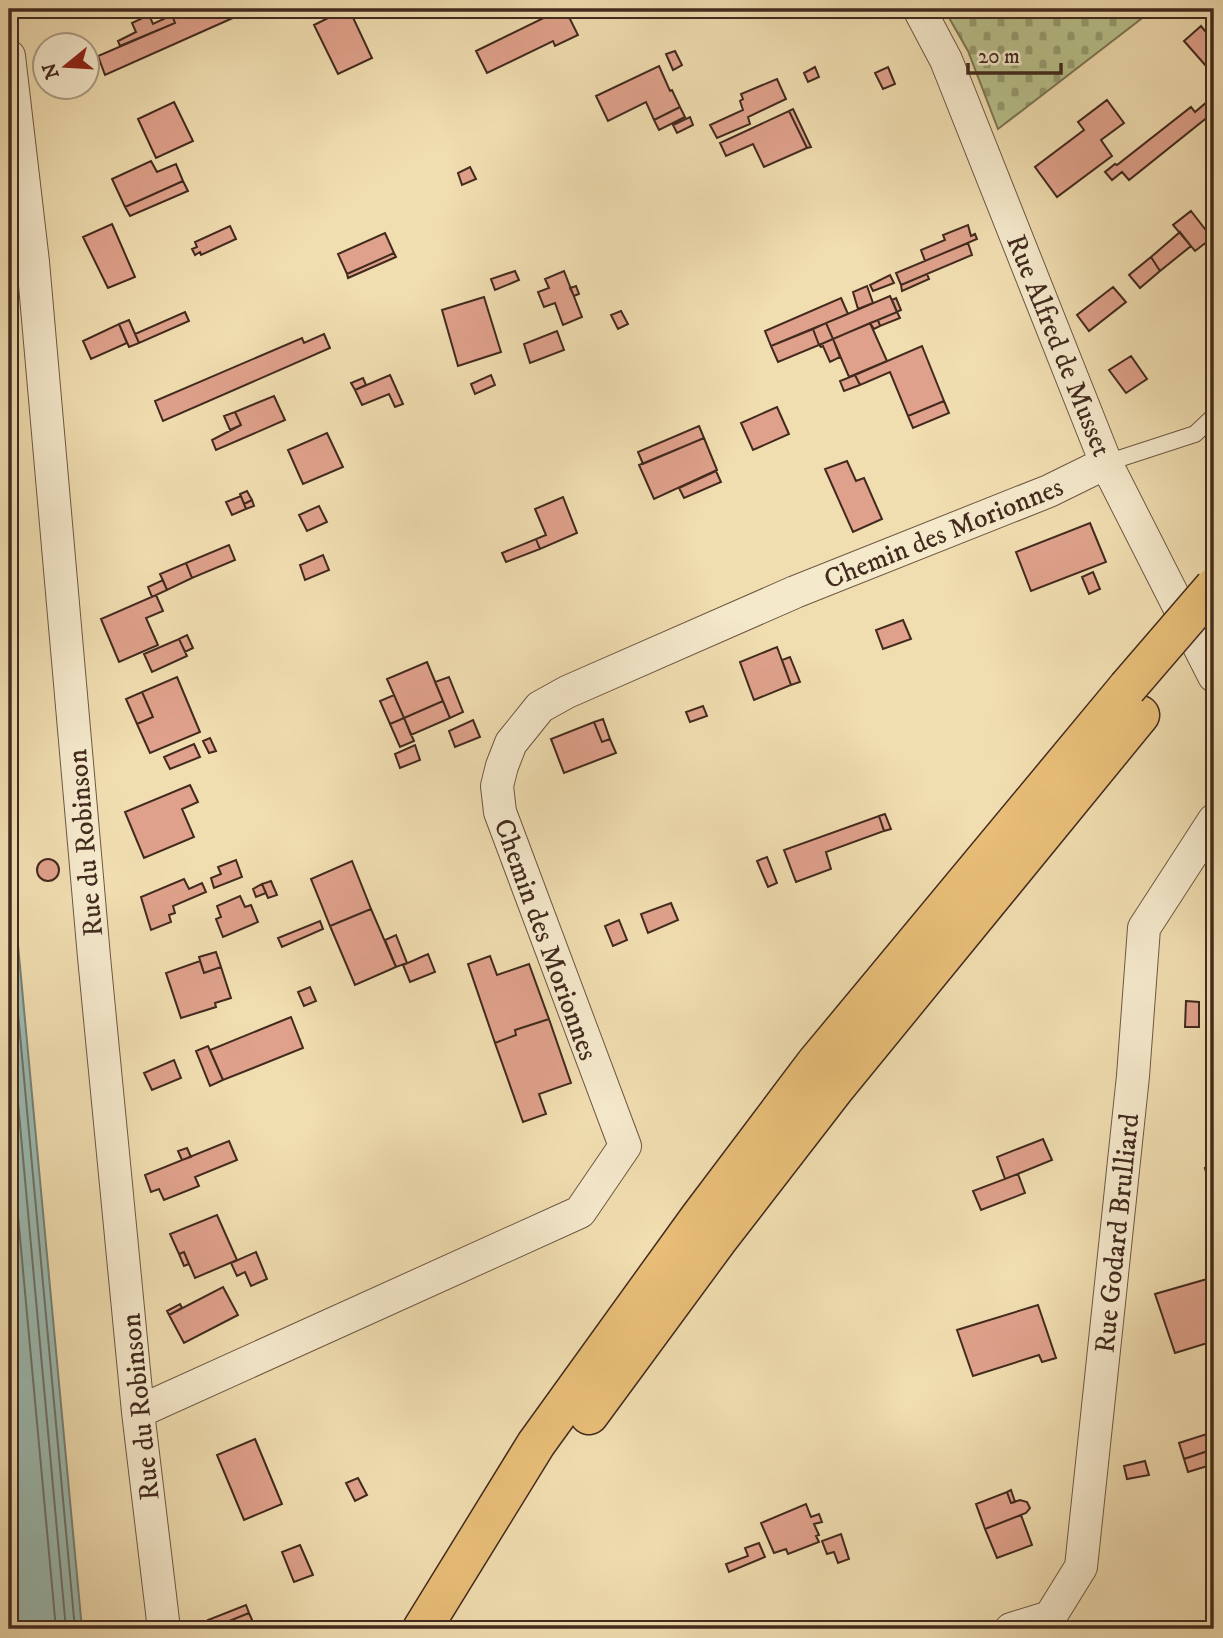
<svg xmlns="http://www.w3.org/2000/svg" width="1223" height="1638" viewBox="0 0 1223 1638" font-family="'IM FELL DW Pica',serif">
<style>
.cemetery{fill:url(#cemetery-stones);stroke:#7d7655;stroke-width:2}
.water{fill:#9bbbb2;stroke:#778177;stroke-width:2}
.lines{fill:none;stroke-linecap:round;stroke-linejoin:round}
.shore{stroke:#6e7268;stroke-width:2}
.building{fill:#dfa18b;stroke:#422a1e;stroke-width:2}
.service-casing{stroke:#6e5742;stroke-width:18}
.minor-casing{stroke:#6e5742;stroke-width:34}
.trunk-casing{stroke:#422a1e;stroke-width:41}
.service{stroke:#f5e9cc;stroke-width:16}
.minor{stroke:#f5e9cc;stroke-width:32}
.trunk{stroke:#e8be78;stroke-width:38}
.trunk-bridge-casing{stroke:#422a1e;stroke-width:41;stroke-linecap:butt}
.trunk-bridge{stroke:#e8be78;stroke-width:38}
.labels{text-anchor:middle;stroke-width:7;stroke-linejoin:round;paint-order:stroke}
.street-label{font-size:28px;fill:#422a1e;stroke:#f5e9cc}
</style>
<defs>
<pattern id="cemetery-stones" width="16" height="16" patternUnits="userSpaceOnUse" patternTransform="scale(1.75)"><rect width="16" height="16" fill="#b8c18c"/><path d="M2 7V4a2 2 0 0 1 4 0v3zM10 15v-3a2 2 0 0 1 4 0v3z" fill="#979d72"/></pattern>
</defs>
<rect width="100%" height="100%" fill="#f0ddb0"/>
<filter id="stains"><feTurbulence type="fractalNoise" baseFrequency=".00286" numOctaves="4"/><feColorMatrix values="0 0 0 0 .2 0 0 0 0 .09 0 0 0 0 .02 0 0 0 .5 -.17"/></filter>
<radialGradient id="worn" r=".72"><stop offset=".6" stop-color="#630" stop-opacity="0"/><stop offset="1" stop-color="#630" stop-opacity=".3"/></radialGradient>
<path class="cemetery" d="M944 9H1154L998 129 968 51Z"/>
<path class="water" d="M9 849 82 1629H9Z"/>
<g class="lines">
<path class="shore" d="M9 916 75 1629
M9 1004 66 1629
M9 1118 56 1629"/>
</g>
<path class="building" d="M186 9H253L105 75 98 56 175 23 172 15Z
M346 9H349L372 58 338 74 314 25Z
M358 9H374L361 15Z
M562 9H565L578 35 555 46 553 41 487 73 476 51Z
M149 15 153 24 172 15 175 23 120 46 118 41 136 32 132 23Z
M1201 26 1214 42V75L1184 41Z
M675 51 682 65 673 70 666 54Z
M659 66 670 91 672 90 680 107 654 120 646 102 608 121 596 96Z
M815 67 819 77 808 82 804 73Z
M888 67 895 84 883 89 875 73Z
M777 79 786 99 748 117 750 124 717 138 710 125 743 110 740 101 743 99 741 94Z
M1214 96V112L1129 180 1122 172 1112 180 1105 172 1115 164 1117 165 1191 107 1195 112Z
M1107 100 1124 123 1101 140 1112 156 1057 197 1035 167 1084 130 1078 122Z
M174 102 193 141 156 158 138 119Z
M680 107 685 117 659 130 654 120Z
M793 109 811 147 807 148 789 111Z
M789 111 807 148 764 167 753 144 726 156 720 143Z
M690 117 693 125 677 133 673 125Z
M151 161 157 172 176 164 183 181 125 207 112 179Z
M470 167 476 179 462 185 458 173Z
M183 181 188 191 130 216 125 207Z
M1191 211 1212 238 1195 251 1173 225Z
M112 224 135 277 108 288 83 237Z
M968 225 971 236 975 234 977 239 925 261 921 250 945 240 943 235Z
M230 226 236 239 201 255 200 252 195 255 192 249 197 247 195 242Z
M1180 232 1191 246 1160 271 1151 257Z
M385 233 394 253 347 274 338 254Z
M968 243 972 255 901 285 896 273Z
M394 253 396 257 348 278 347 274Z
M1151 257 1160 271 1140 288 1129 275Z
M515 271 519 280 495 290 491 279Z
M564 271 582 317 563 325 555 303 544 307 538 292 549 288 545 279Z
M927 274 929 279 902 291 901 285Z
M890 275 894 283 873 291 870 285Z
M576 286 579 294 574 296 570 288Z
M867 286 873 303 858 309 853 292Z
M1113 287 1126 302 1089 331 1077 315Z
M890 296 897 312 833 339 826 323Z
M484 297 501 352 458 366 442 310Z
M841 298 848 314 771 346 765 331Z
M896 298 901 310 897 312 892 300Z
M621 311 628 324 618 329 611 315Z
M185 312 189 321 139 343 135 334Z
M897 312 900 318 880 326 878 320Z
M129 320 139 343 129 347 119 324Z
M878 320 880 326 874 329 870 323Z
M826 323 833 339 819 345 813 329Z
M870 323 887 361 849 377 833 339Z
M119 324 127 343 91 359 83 341Z
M813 329 819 345 778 362 771 346Z
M557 331 564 350 530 363 524 344Z
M324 334 330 348 163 421 155 401 302 338 304 343Z
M833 339 840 357 830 362 823 346 821 347 819 345Z
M922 346 944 401 908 416 890 372 860 385 855 375Z
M1131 356 1147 379 1126 393 1109 370Z
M390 375 403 404 395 407 389 394 362 405 355 390Z
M491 375 495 385 475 394 471 384Z
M855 375 860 385 844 391 840 381Z
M363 378 366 385 355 390 351 383Z
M274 396 285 420 216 450 212 440 241 425 235 412Z
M944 401 949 413 913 428 908 416Z
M777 407 789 434 753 450 741 423Z
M235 412 241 425 230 430 224 416Z
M699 426 704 438 643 464 638 452Z
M327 433 343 467 303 484 288 450Z
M704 438 717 470 654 499 639 465Z
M847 461 856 481 864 478 882 519 853 532 825 469Z
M716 471 721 482 684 498 679 488Z
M247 491 252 500 244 504 240 494Z
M241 496 246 509 232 515 226 502Z
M563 497 577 533 540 549 536 539 546 535 535 509Z
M252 500 254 506 246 509 244 504Z
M319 506 327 522 307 531 299 515Z
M1090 523 1106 562 1031 591 1016 552Z
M536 539 540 549 506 562 502 553Z
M229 545 235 560 192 578 186 563Z
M323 555 329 570 305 580 300 565Z
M186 563 192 578 167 590 160 574Z
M1093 572 1100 589 1089 594 1082 577Z
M163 580 167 590 152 597 148 587Z
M156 595 163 611 146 618 158 645 119 662 101 619Z
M903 620 911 639 883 649 876 630Z
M187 635 193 648 185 652 179 639Z
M179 639 187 656 152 672 144 654Z
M777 647 791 685 754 700 740 662Z
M790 657 800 682 791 685 782 660Z
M427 662 443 701 404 718 387 679Z
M177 677 200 732 150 753 137 724 153 717 142 692Z
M449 677 463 712 450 718 435 682Z
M142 692 153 717 137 724 126 699Z
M394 695 404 718 390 724 380 701Z
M443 701 450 718 411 735 404 718Z
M703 706 707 716 690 722 686 712Z
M404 718 414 741 400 747 390 724Z
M603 719 610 739 602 742 594 722Z
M473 720 480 737 455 747 449 731Z
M594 722 602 742 610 739 616 753 564 773 551 739Z
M210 738 216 751 209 753 203 741Z
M194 744 200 757 170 769 164 757Z
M415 745 420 760 400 768 395 754Z
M190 785 198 802 182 809 194 837 144 858 125 812Z
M885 814 891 829 884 831 879 816Z
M879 816 884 831 826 852 831 869 796 882 784 850Z
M767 857 777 883 768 887 757 861Z
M37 870a11 11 0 1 1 22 0a11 11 0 1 1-22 0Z
M236 860 242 877 214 888 211 878 221 874 218 867Z
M352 861 371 909 330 926 311 879Z
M184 879 189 889 202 883 206 892 173 906 175 913 169 915 171 922 151 930 141 897Z
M271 881 277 895 268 898 262 884Z
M262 884 266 893 256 897 253 889Z
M240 896 245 907 251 905 258 922 223 937 216 919 221 917 217 906Z
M671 903 678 920 648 933 641 914Z
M371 909 396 967 355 985 330 926Z
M619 920 627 940 613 946 605 926Z
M320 921 323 929 282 947 278 938Z
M396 935 407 963 396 967 385 940Z
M216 952 221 967 204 973 199 957Z
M428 954 435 972 410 982 403 965Z
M490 956 497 975 529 964 549 1019 515 1030 516 1035 495 1043 468 964Z
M200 961 204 973 221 967 231 998 215 1003 216 1007 181 1018 166 973Z
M310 987 316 1001 304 1006 298 992Z
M1186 1001 1199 1002V1027H1185Z
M291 1017 303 1048 223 1080 210 1050Z
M549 1019 571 1083 539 1094 546 1114 523 1122 495 1043 516 1035 515 1030Z
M208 1046 223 1080 210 1086 196 1051Z
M174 1060 181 1078 152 1090 144 1073Z
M1043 1139 1052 1160 1005 1179 997 1157Z
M229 1141 237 1160 195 1177 199 1186 164 1200 159 1189 151 1192 145 1175Z
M187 1148 191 1157 182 1160 178 1151Z
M1214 1166V1201L1205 1168Z
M1018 1174 1025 1193 981 1210 973 1191Z
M217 1215 237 1260 195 1278 184 1252 179 1254 170 1234Z
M184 1252 189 1264 184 1266 179 1254Z
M256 1252 267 1279 251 1286 245 1272 237 1276 231 1263Z
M1207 1279 1214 1301V1341L1175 1353 1155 1294Z
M223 1287 238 1315 184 1343 169 1315Z
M180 1304 182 1308 169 1315 167 1311Z
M1038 1305 1056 1358 1042 1362 1039 1355 973 1376 957 1330Z
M1213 1432 1214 1449 1184 1459 1179 1443Z
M255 1439 282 1504 244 1520 217 1455Z
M1214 1449V1464L1188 1472 1184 1459Z
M1145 1461 1149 1475 1127 1479 1124 1466Z
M358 1478 367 1495 355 1501 346 1483Z
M1011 1490 1015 1502 1011 1503 1007 1492Z
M1007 1492 1011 1503 1020 1500 1027 1502 1030 1508 1026 1513 985 1529 976 1504Z
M806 1504 811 1517 819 1514 822 1522 814 1524 819 1535 816 1536 819 1542 788 1554 786 1549 774 1553 761 1523Z
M1021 1515 1032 1545 997 1558 985 1529Z
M841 1534 849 1559 838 1563 834 1552 827 1554 822 1541Z
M759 1543 765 1557 729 1572 726 1564 748 1556 745 1548Z
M300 1545 313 1575 294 1582 282 1552Z
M246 1605 249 1613 212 1628 208 1620Z
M249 1613 256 1629H212V1628Z"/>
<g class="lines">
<g class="service-casing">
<path id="service" d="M1106 463 1195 434 1214 416"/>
</g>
<g class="minor-casing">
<path id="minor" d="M919 9 946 60 1106 463 1214 676
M9 56 33 262 94 957 138 1412 164 1629
M138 1412 580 1212 625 1146 500 812 497 786 502 766 511 743 540 707 567 692 795 592 1049 491 1106 463
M1011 1629 1050 1617 1081 1567 1133 1076 1144 928 1214 820"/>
</g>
<g class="trunk-casing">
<path id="trunk" d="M589 1415 717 1241 836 1087 1140 715
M422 1629 536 1444 699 1218 815 1064 1127 688"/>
</g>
<use href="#service" class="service"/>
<use href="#minor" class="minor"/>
<use href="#trunk" class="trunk"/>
<g class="trunk-bridge-casing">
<path id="trunk-bridge" d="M1127 688 1214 587"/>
</g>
<use href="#trunk-bridge" class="trunk-bridge"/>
</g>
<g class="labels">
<g class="street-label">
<text transform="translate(1060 345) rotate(68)" y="10">Rue Alfred de Musset</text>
<text transform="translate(943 532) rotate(-22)" y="10">Chemin des Morionnes</text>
<text transform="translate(84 843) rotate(-95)" y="10">Rue du Robinson</text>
<text transform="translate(547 939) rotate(70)" y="10">Chemin des Morionnes</text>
<text transform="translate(1116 1233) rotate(-84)" y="10">Rue Godard Brulliard</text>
<text transform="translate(139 1407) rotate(-96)" y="10">Rue du Robinson</text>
</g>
</g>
<rect width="1223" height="1638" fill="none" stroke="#f0ddb0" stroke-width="35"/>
<rect x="10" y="10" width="1202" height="1617" fill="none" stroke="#422a1e" stroke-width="3.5"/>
<rect x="18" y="18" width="1188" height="1603" fill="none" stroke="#422a1e" stroke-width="2"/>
<g transform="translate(66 66) rotate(252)"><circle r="33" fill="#f5e9cc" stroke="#ad9d86" stroke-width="2"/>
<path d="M0-5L12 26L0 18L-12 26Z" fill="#8f2418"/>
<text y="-10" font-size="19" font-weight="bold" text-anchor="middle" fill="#422a1e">N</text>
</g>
<path d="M968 63v10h93v-10" fill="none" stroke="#422a1e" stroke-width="3.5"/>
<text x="978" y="63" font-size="21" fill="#422a1e" stroke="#f5e9cc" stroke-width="5" paint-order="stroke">20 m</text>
<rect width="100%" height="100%" filter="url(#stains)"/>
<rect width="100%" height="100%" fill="url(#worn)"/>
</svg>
